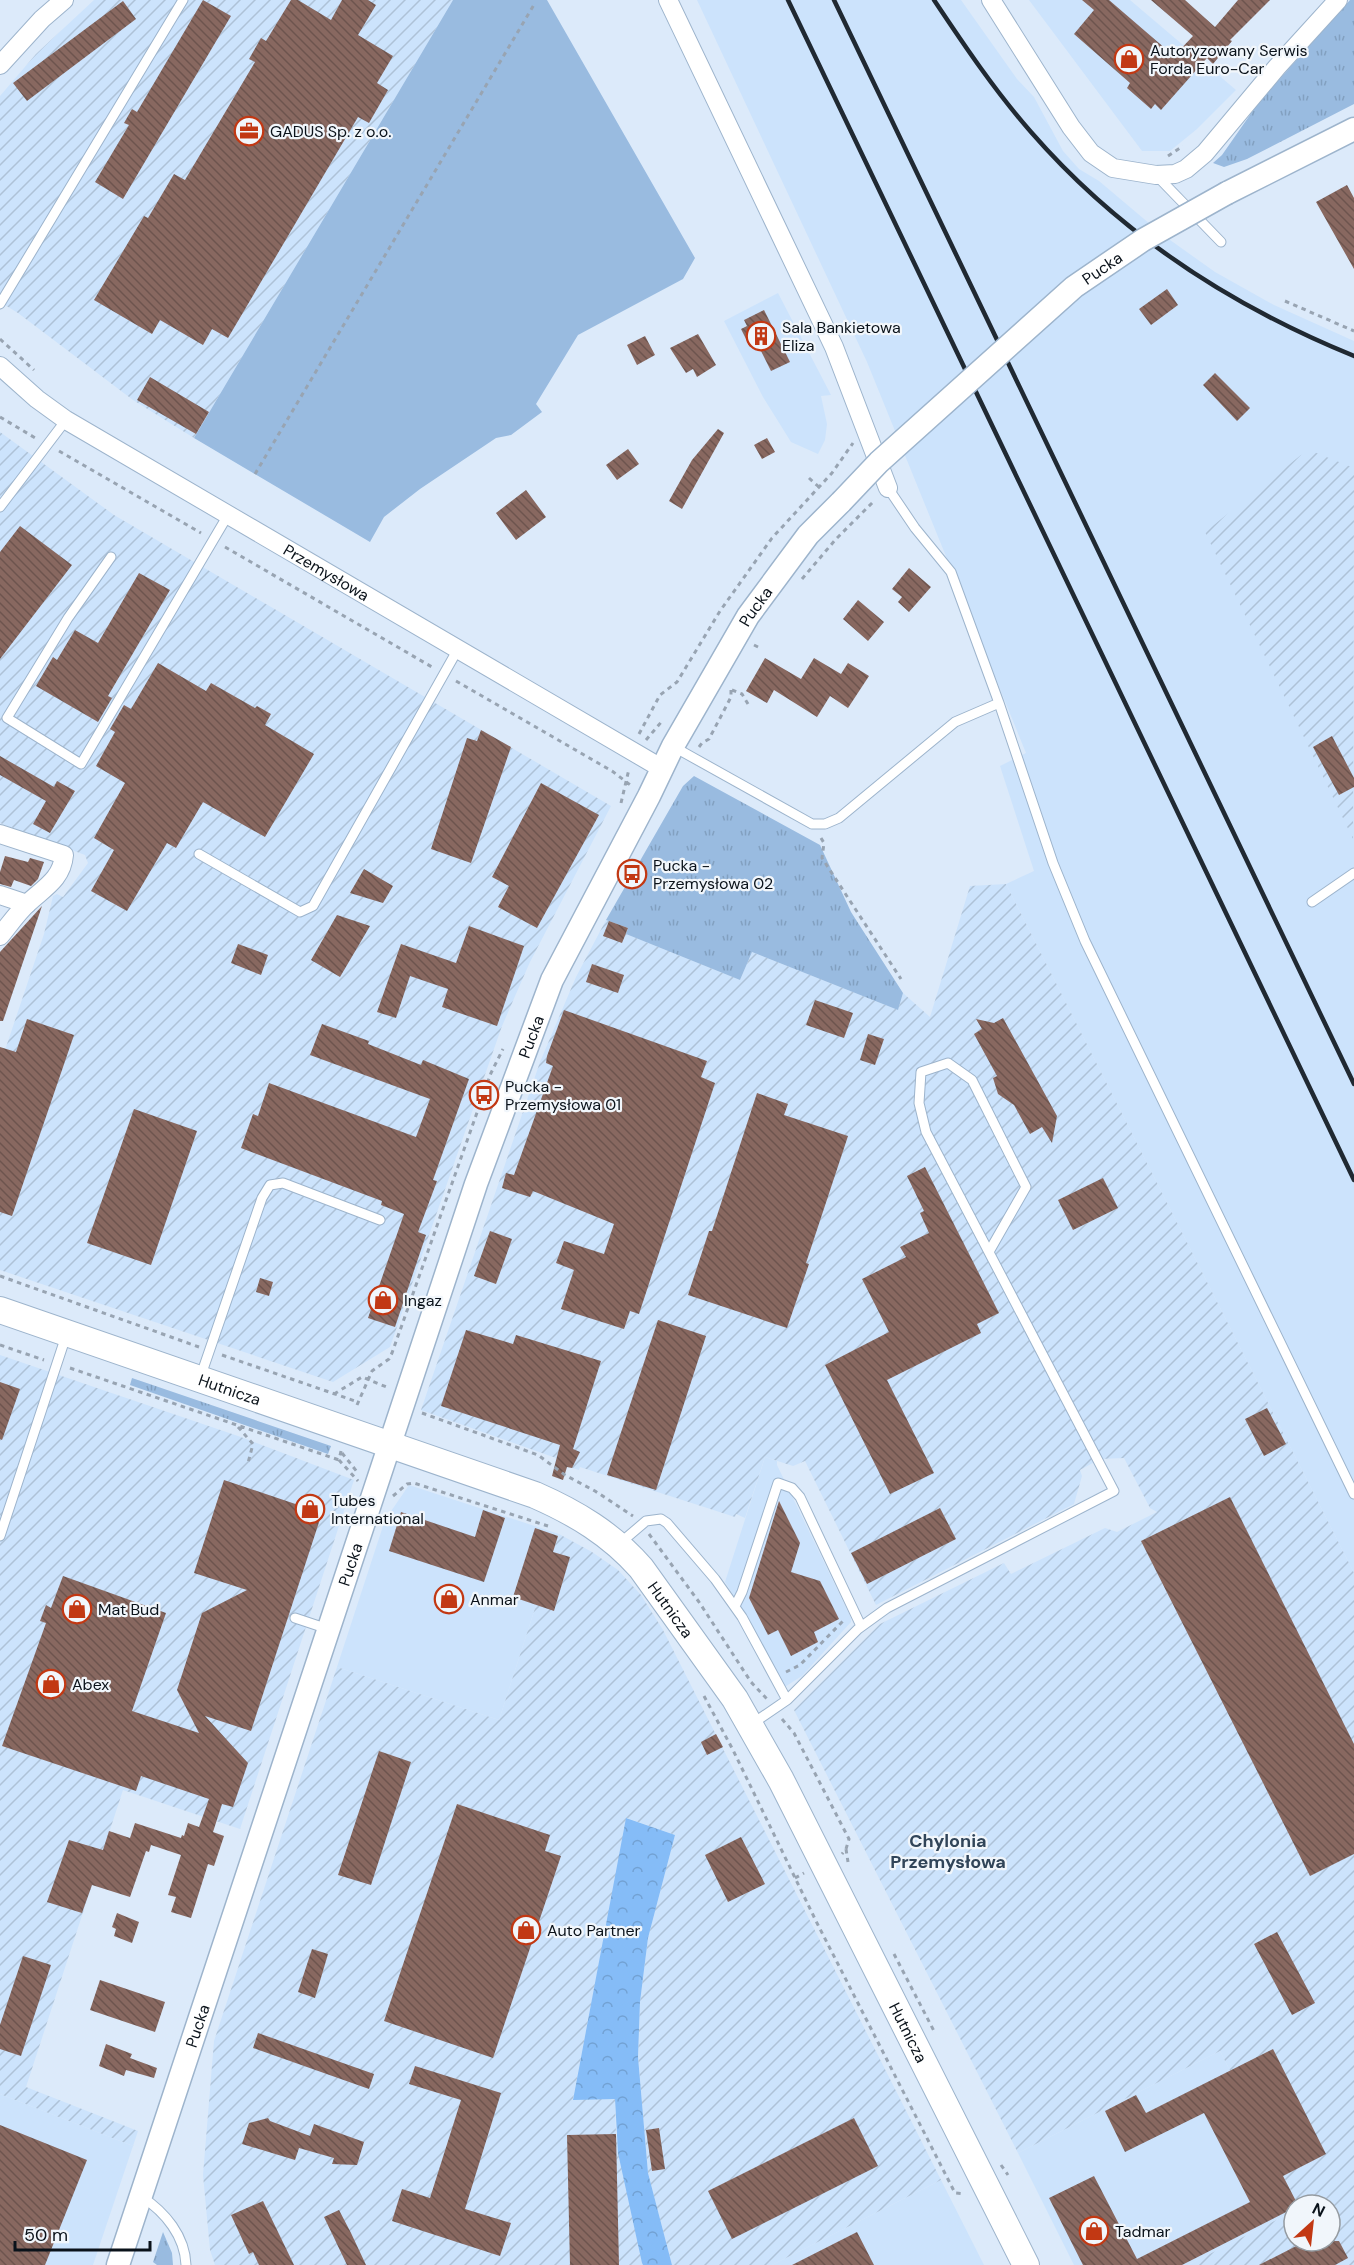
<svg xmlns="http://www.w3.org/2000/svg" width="1354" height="2265" viewBox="0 0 1354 2265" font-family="'DM Sans',sans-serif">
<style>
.built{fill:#cce3fc}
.industrial{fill:url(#industrial-furrows)}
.grass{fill:url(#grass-tufts)}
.forest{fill:url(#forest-crowns)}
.garden{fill:#99bbe0}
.building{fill:url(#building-back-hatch)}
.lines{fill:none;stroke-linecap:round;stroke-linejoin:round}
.service-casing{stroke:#9db4cc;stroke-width:11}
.minor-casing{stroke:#9db4cc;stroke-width:20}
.tertiary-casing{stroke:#9db4cc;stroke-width:25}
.secondary-casing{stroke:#9db4cc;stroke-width:28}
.path{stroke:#98a4b2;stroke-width:3;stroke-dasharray:4.5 4.5;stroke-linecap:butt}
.service{stroke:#fff;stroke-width:9}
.minor{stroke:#fff;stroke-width:18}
.tertiary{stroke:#fff;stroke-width:22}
.secondary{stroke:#fff;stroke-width:26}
.rail{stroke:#202932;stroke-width:4.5}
.tertiary-bridge-casing{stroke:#9db4cc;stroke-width:25;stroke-linecap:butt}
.tertiary-bridge{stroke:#fff;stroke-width:22}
.labels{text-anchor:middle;stroke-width:4.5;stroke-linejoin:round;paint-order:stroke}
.poi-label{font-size:16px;fill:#0a121a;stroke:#f1f6fb;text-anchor:start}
.street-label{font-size:16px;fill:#0a121a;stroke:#f1f6fb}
.neighbourhood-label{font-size:18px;font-weight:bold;fill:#314559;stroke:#f1f6fb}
</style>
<defs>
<pattern id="industrial-furrows" width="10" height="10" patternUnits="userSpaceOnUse" patternTransform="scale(1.5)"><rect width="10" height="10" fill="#cce3fc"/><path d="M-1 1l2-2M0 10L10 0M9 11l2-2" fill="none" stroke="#aec2d7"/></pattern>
<pattern id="grass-tufts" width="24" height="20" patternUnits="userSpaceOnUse" patternTransform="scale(1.5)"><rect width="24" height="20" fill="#99bbe0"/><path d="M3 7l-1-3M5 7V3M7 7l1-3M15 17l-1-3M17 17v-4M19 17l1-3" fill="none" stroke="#82a0c0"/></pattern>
<pattern id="forest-crowns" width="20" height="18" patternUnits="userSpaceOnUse" patternTransform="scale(1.5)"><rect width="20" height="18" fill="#85bcf7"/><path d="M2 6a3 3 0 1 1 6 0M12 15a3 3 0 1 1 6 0" fill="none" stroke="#72a1d3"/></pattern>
<pattern id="building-back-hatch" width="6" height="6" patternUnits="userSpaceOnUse" patternTransform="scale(1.5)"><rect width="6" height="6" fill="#886860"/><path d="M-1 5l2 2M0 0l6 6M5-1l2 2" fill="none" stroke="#6d544e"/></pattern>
</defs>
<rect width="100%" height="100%" fill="#dceafa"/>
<path class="built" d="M697 0H961L1017 79 1034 97 1063 151 1079 169 1099 181 1163 235 1215 272 1274 305 1354 341V1573L1006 884 1034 871 1000 766 1026 753 867 362Z
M1029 0H1130L1236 90 1197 129 1170 151H1142Z
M778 293 831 395 821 396 827 424 825 440 818 454 791 442 763 397 724 321Z
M765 1457 777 1461V1465L851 1618V1622L802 1676 783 1688 745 1613 725 1582Z
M409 1485 559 1534 499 1720 337 1667 385 1520Z
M1220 2051 1298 2205H1294V2211L1188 2265H1074L1018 2153Z
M0 2094 133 2146 93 2265H0Z
M941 2180 984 2265H772Z"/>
<path class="industrial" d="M94 0H453L194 438 133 400 18 313 0 302V96L36 54Z
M0 432 114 515 611 806 530 962 502 1026 390 1347 333 1382 0 1270V1065L44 934 53 896 57 894 63 897 88 863 85 855 0 823Z
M1314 452 1354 468 1353 839 1205 532 1301 455Z
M1006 884 1354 1573V2265H1188L1294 2211V2241H1330V2205H1298L1220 2051 1018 2153 794 1710 880 1624 1004 1563 1011 1574 1105 1528 1117 1532 1157 1512 1150 1508 1124 1458 1100 1459 1080 1470 1082 1476 1074 1504 876 1605 805 1461 793 1466 765 1457 745 1518 736 1514 735 1517 580 1467 579 1470 555 1463 556 1458 421 1410 540 1062 576 977 606 920 628 928 626 934 740 980 752 952 898 1010 903 993 930 1017 970 886Z
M0 1355 238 1436 354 1480 240 1829 123 1790 26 2087 138 2131 133 2146 0 2094Z
M559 1534 592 1552 618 1570 641 1595 663 1630 941 2180 772 2265H672L648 2173 638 2057 640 2002 648 1938 675 1835 627 1818 573 2099H615L616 2135 643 2265H215L210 2250 203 2175 214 2041 337 1667 499 1720Z"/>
<path class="grass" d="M1350 0H1354V104L1247 159 1224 167 1213 163 1222 155 1259 102Z
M694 776 820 845 851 912 903 993 898 1010 752 952 740 980 626 934 628 928 606 920 683 786Z
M132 1378 331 1446 328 1454 130 1385Z
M163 2232 172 2253 173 2265H157L153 2262Z"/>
<path class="forest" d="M626 1818 675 1835 648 1938 640 2002 638 2057 648 2173 672 2265H643L642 2263 618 2153 615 2099 573 2100Z"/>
<path class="garden" d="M453 0H547L695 258 683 279 578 335 536 404 542 412 511 435 496 438 420 489 384 517 370 542 194 438Z"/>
<path class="building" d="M203 0 231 16 123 199 95 182 129 125 124 123 132 109 137 112Z
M291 0H298L331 20 342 0H368L376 5 358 35 393 56 377 83 388 90 369 123 358 117 228 338 212 329 203 345 160 320 152 334 94 300 144 216 148 218 174 174 185 180 255 62 249 59 261 38 266 41Z
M1082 0H1109L1174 56 1193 36 1151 0H1185L1215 27 1238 0H1270L1230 40 1232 41 1213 64 1207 58 1161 110 1155 104 1151 109 1127 88 1130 83 1074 34 1094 10Z
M123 1 136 19 27 101 13 83Z
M1347 185 1354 198V269L1316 202Z
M1167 289 1178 305 1151 325 1139 309Z
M764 310 790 362 771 371 757 343 750 347 741 329 747 326 744 320Z
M698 334 716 365 697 377 693 369 686 373 670 348Z
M645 336 655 355 637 365 627 345Z
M1215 373 1250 408 1237 421 1203 385Z
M150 377 209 412 196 434 137 400Z
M718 429 724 433 682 509 669 501 692 460Z
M767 438 775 452 762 459 754 445Z
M628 449 639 464 617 480 606 465Z
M526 490 546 517 516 540 496 513Z
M20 526 72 565 0 659V552Z
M909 568 931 587 909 612 898 602 902 597 892 589Z
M139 573 170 590 108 696 112 698 98 722 36 686 53 657 57 660 75 630 98 643Z
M858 600 884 622 868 641 843 619Z
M765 658 801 679 814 658 841 674 848 663 869 676 848 708 830 696 817 717 774 690 767 703 746 691Z
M158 663 206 691 211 683 255 708 257 706 271 714 265 725 314 754 265 837 203 802 176 848 167 843 127 911 91 891 114 850 94 838 125 783 96 766 115 732 110 729 124 705 131 709Z
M481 730 511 747 471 863 431 849 467 738 477 741Z
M1332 736 1354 778V787L1339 795 1313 747Z
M0 756 54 787 57 781 75 791 50 833 33 824 46 801 0 775Z
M541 783 599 815 537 928 498 907 509 886 492 877Z
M5 856 28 862 30 858 44 862 38 879 31 886 14 880 11 887 0 884V872Z
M364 869 393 886 383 903 350 893Z
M42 906 3 1021H0V952Z
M337 915 370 926 340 977 311 960Z
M609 921 628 928 622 943 603 936Z
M469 926 524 946 497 1026 442 1007 448 989 410 976 396 1018 377 1012 401 944 456 963Z
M238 944 268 955 261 975 231 963Z
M592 964 624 975 618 993 586 982Z
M815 1000 853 1013 844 1038 806 1025Z
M564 1010 707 1061 701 1077 715 1083 639 1314 630 1311 624 1329 561 1309 574 1270 556 1263 564 1241 604 1254 614 1224 533 1191 530 1197 502 1188 506 1173 514 1175 553 1066 546 1063 547 1056Z
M1003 1018 1057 1116 1052 1143 1042 1127 1030 1134 1014 1105 998 1094 993 1078 997 1076 974 1034 982 1029 976 1019 994 1023Z
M27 1019 74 1035 12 1216 0 1212V1047L16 1052Z
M322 1024 369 1041 368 1044 421 1065 423 1060 469 1079 433 1180 437 1181 418 1232 426 1235 395 1327 368 1318 404 1214 381 1205 382 1201 241 1148 253 1114 258 1116 269 1083 416 1137 430 1099 310 1055Z
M868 1034 884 1039 875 1065 860 1060Z
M757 1093 788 1104 784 1115 848 1136 806 1263 809 1264 787 1328 688 1295 709 1231H712Z
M134 1109 197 1131 151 1265 87 1243Z
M925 1167 999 1313 977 1324 981 1333 887 1380 934 1473 890 1494 825 1365 889 1332 862 1279 906 1257 900 1247 929 1233 920 1213 924 1211 907 1176Z
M1103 1178 1118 1208 1073 1230 1058 1200Z
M490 1231 512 1239 496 1284 474 1276Z
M260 1278 273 1282 269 1296 256 1292Z
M658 1320 706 1336 656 1490 607 1475Z
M466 1330 513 1344 516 1335 601 1361 573 1449 580 1452 572 1468 567 1467 563 1480 552 1476 560 1445 441 1406Z
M0 1382 20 1389 2 1440 0 1439Z
M1267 1408 1286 1444 1264 1456 1245 1419Z
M224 1480 322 1513 251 1731 205 1716 248 1763 233 1807 222 1804 213 1832 224 1836 214 1866 208 1864 191 1918 171 1912 176 1897 168 1895 181 1855 151 1845 149 1852 146 1851 130 1897 92 1885 82 1913 47 1902 69 1840 103 1850 109 1831 130 1838 135 1823 181 1838 182 1835 184 1836 188 1823 199 1827 209 1799 141 1776 136 1791 2 1746 46 1623 40 1621 46 1605 51 1608 63 1576 166 1613 132 1711 199 1733 177 1690 202 1613 247 1590 194 1573Z
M1230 1497 1354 1744V1854L1310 1876 1141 1541Z
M779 1501 800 1543 791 1572 820 1581 839 1619 814 1632 818 1642 791 1656 778 1630 768 1635 749 1598Z
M940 1508 956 1539 867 1584 851 1553Z
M483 1510 505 1518 484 1582 389 1551 401 1512 475 1537Z
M535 1528 558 1536 553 1552 570 1557 554 1611 513 1597Z
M716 1734 723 1747 707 1755 701 1742Z
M379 1751 411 1762 371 1885 338 1875Z
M457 1804 550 1835 545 1851 561 1856 493 2058 384 2021Z
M741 1837 765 1884 728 1902 705 1855Z
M117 1913 139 1922 132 1943 114 1936 116 1929 112 1927Z
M1277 1932 1315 2003 1292 2015 1254 1944Z
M312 1949 328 1954 315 1998 298 1992Z
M23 1956 51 1965 21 2056 0 2049V2025Z
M100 1980 165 2002 155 2032 90 2010Z
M258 2033 374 2074 369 2089 253 2048Z
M106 2044 132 2054 130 2058 157 2068 154 2078 126 2070 124 2076 99 2066Z
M1273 2049 1326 2154 1283 2176 1298 2205H1294V2208L1182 2265H1083L1049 2198 1094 2176 1137 2259 1250 2202 1204 2113 1125 2152 1105 2111 1136 2095 1146 2113Z
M415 2066 501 2093 465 2209 511 2223 500 2256 392 2221 402 2189 430 2198 461 2100 409 2084Z
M268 2118 270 2121 310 2136 314 2124 364 2142 357 2165 332 2164 334 2158 299 2148 295 2160 242 2144 249 2123Z
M854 2118 878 2166 732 2239 708 2191Z
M0 2125 87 2160 45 2265H0Z
M659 2128 665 2169 652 2171 646 2130Z
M616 2134 619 2265H570L567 2135Z
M263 2201 294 2265H259L253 2252 249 2254 231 2215Z
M339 2210 351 2233 366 2265H347L324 2217Z
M857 2232 874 2265H792Z
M1306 2241H1339L1348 2258 1335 2265H1259Z"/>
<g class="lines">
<g class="service-casing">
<path id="service" d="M1156 175 1221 242
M0 304 183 0
M888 488 915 528 951 572 999 703 1053 863 1085 941 1354 1494
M0 507 66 420
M111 557 68 618 7 718 81 764 228 515
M674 747 812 824H825L839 818 955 722 999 703
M199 854 300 912 313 906 458 649
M1312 902 1354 873
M200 1378 262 1198 270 1185 283 1183 380 1220
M0 1536 66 1336
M619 1544 646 1521 661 1519 667 1523 715 1579 742 1617 787 1700
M735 1606 742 1592 778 1483 792 1488 800 1497 861 1626
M295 1618 328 1629
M752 1724 787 1700 858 1629 887 1608 1114 1491 926 1132 919 1103 921 1072 948 1063 972 1080 1026 1187 990 1250
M142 2197C165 2212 185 2236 186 2265"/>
</g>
<g class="minor-casing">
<g id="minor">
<path d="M668 0 834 347 888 488"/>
<path d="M991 0 1071 127 1091 153 1113 168 1156 175 1175 174 1186 169 1205 153 1277 67 1338 0"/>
<path d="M0 65 42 19 64 0"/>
<path id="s1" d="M0 366 37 399 66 420 661 768"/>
<path d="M0 834 64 855C62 879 44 888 28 903 18 912 9 925 0 936"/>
<path d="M0 895 27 904"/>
</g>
</g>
<g class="tertiary-casing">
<g id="tertiary">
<path d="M1227 193 1354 129"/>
<path id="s2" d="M118 2265 476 1184 552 980 649 796 673 746 748 616 808 535 841 502"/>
</g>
</g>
<g class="secondary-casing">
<g id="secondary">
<path id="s3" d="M0 1310 535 1495C576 1513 611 1534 641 1568L735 1699 781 1780 1026 2265"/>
</g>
</g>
<path class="path" d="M1168 156 1183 146
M1285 301 1354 331
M0 339 34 370
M0 417 37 439
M59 451 201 533
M255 474 535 3
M809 478 819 487
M225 547 432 667
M802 579 836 539 875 500
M754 645 762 649
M456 681 612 771 633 787
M732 690 742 694 748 704
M639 734 660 695 677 682 720 611 772 538 832 473 853 443
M646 740 663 720
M699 747 702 743 709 739 731 697V686
M621 803 629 769
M821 838 824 843 822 858 901 979
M0 1276 199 1347
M0 1345 44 1360
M222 1355 358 1402
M70 1368 339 1460
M334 1394 362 1377 389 1388
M357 1405 372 1371 389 1359 392 1353 491 1073 503 1049
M422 1413 538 1455 565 1475 595 1491 633 1516
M238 1427 253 1444 248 1463
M341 1451 339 1460 358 1481
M342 1453 358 1473
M393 1496 407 1484 414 1483 548 1526
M649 1534 699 1602 751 1682 767 1699
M786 1672 800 1665 843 1621
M704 1696 733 1750 816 1921 955 2193 965 2194
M782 1719 794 1733 849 1839 846 1849 842 1854
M846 1849 848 1862
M795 1878 804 1873
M894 1954 935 2033
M1001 2165 1008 2175"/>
<use href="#service" class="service"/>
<use href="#minor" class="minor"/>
<use href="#tertiary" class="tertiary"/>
<use href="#secondary" class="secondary"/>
<path class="rail" d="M788 0 1354 1180
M834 0 1354 1084
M934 0C964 45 995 91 1031 132 1119 233 1231 306 1354 356"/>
<g class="tertiary-bridge-casing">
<g id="tertiary-bridge">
<path id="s4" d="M841 502 879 462 1074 287 1143 240 1227 193"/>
</g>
</g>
<use href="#tertiary-bridge" class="tertiary-bridge"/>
</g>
<defs>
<g id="shop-ring" transform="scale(1.5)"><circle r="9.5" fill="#f1f6fb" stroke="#c23813" stroke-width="1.5"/><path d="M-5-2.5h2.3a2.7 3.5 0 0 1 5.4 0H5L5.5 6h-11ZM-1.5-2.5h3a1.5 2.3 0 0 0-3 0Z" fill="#c23813"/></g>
<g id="office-ring" transform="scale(1.5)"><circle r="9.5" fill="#f1f6fb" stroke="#c23813" stroke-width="1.5"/><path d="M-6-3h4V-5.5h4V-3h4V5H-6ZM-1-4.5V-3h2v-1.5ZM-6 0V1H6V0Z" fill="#c23813"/></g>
<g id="building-ring" transform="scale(1.5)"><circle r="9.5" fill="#f1f6fb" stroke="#c23813" stroke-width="1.5"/><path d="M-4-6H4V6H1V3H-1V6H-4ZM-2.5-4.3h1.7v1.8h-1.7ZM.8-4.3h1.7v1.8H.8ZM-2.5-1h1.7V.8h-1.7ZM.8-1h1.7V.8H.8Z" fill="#c23813"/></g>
<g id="bus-ring" transform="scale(1.5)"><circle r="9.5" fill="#f1f6fb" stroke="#c23813" stroke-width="1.5"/><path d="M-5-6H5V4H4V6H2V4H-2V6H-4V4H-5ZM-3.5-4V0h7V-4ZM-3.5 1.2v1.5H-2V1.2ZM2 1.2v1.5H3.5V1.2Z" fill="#c23813"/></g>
</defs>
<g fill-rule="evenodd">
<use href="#shop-ring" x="1129" y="59"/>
<use href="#office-ring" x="249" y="131"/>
<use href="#building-ring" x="761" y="336"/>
<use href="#bus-ring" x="632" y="874"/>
<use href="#bus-ring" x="484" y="1095"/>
<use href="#shop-ring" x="383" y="1300"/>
<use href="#shop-ring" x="310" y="1509"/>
<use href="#shop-ring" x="449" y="1599"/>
<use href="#shop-ring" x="77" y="1609"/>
<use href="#shop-ring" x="51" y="1684"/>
<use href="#shop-ring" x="526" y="1930"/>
<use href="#shop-ring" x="1094" y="2231"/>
</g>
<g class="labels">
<g class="poi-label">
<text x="1150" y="56">Autoryzowany Serwis<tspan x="1150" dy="18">Forda Euro-Car</tspan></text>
<text x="270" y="137">GADUS Sp. z o.o.</text>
<text x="782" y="333">Sala Bankietowa<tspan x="782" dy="18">Eliza</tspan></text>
<text x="653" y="871">Pucka -<tspan x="653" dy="18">Przemysłowa 02</tspan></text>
<text x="505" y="1092">Pucka -<tspan x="505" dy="18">Przemysłowa 01</tspan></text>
<text x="404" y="1306">Ingaz</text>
<text x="331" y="1506">Tubes<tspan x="331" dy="18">International</tspan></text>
<text x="470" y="1605">Anmar</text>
<text x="98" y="1615">Mat Bud</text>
<text x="72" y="1690">Abex</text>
<text x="547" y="1936">Auto Partner</text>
<text x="1115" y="2237">Tadmar</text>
</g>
<g class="street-label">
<text dy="6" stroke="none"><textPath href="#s4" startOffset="351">Pucka</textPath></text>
<text dy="6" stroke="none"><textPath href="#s1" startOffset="387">Przemysłowa</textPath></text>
<text dy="6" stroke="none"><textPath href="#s2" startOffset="1782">Pucka</textPath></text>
<text dy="6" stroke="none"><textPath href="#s2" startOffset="1296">Pucka</textPath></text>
<text dy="6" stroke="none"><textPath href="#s3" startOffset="243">Hutnicza</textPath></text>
<text dy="6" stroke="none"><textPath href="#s2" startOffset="738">Pucka</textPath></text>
<text dy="6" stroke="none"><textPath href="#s3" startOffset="747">Hutnicza</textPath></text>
<text dy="6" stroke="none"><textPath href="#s2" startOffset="252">Pucka</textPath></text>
<text dy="6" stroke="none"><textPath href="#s3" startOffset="1233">Hutnicza</textPath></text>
</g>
<g class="neighbourhood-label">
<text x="948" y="1847">Chylonia<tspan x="948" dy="21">Przemysłowa</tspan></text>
</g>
</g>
<g transform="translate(1312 2223) rotate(27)"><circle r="28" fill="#f1f6fb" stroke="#959ba1" stroke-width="1.5"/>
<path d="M0-4.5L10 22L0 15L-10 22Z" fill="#c23813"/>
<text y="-9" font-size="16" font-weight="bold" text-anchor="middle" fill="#0a121a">N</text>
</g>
<path d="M15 2241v9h135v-9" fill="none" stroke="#0a121a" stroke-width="3"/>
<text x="24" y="2241" font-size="18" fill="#0a121a" stroke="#f1f6fb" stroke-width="4.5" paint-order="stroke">50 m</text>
</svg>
